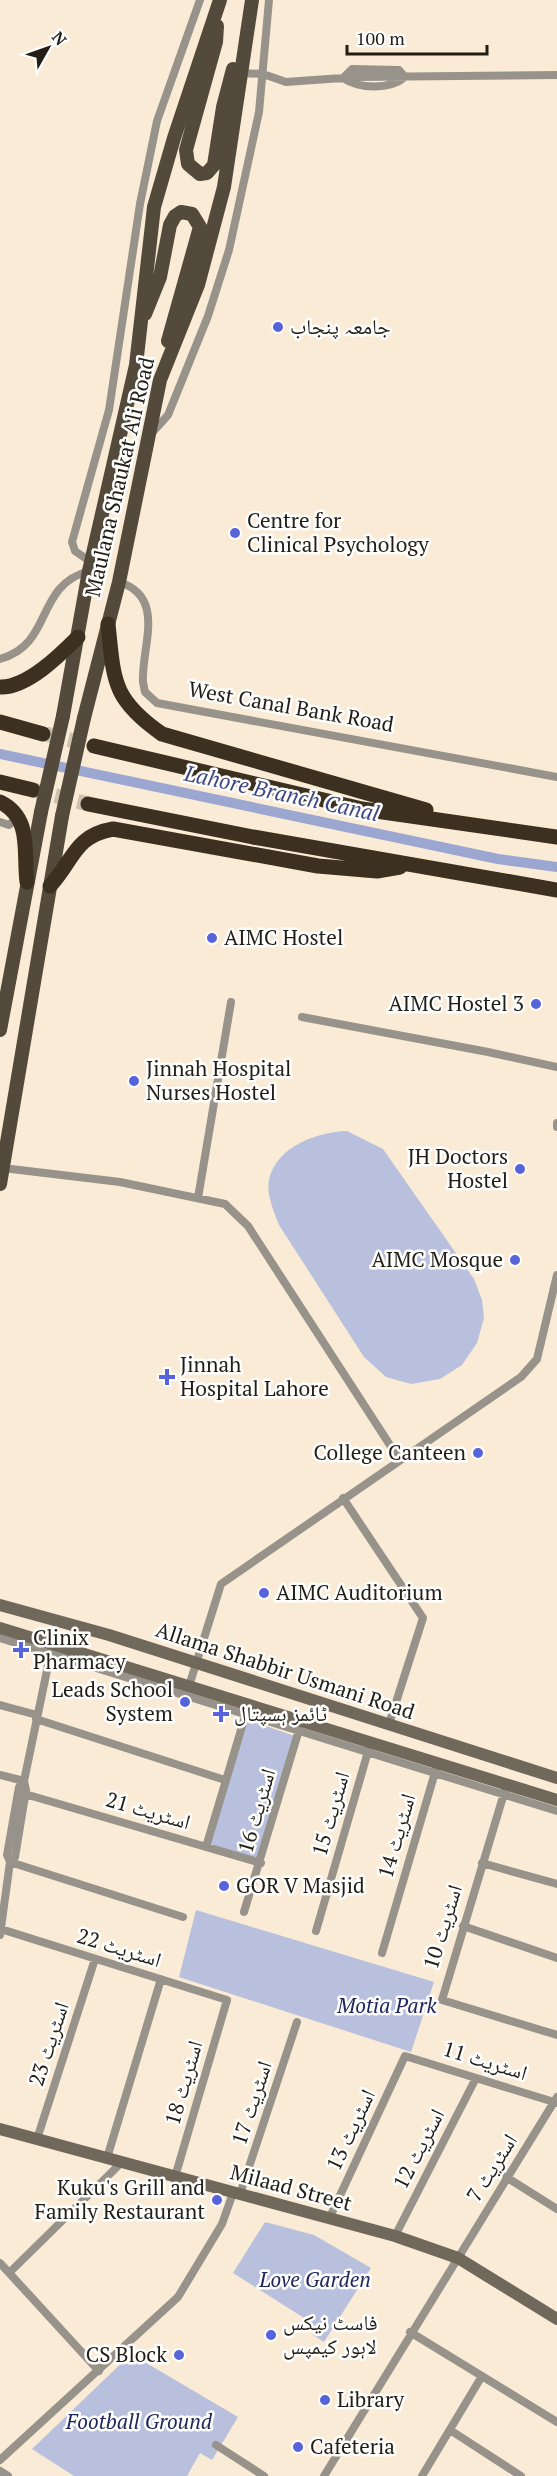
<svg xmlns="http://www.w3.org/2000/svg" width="557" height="2476" viewBox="0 0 557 2476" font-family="'PT Serif','Noto Naskh Arabic',serif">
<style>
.green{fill:#b8c0dd}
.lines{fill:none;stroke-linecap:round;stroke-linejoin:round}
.canal{stroke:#9ca7d1;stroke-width:10}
.highway-tunnel{stroke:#cec2b0;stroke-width:15;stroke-dasharray:15 8;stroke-linecap:butt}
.street{stroke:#98938a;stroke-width:8}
.secondary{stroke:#70685b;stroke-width:12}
.primary{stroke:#544a3b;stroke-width:14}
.highway{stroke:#3c3120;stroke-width:15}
.primary-bridge{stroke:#544a3b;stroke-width:14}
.poi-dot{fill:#5663da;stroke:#fff;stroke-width:2}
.labels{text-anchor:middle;stroke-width:5;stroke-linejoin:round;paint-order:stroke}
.poi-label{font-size:21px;fill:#221e16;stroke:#fff;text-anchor:start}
.street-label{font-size:21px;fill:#221e16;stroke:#fff}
.park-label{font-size:21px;font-style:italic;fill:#20275b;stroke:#fff}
.water-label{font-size:22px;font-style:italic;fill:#3e487f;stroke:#fff}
</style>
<rect width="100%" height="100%" fill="#f9ebd6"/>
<path class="green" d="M347 1131 383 1149 474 1279 482 1300 484 1318 477 1343 462 1365 440 1379 411 1384 386 1377 364 1357 279 1225C274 1212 266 1194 269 1180 276 1146 318 1132 347 1131Z
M248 1720 295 1736 258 1860 210 1844Z
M196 1910 434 1982 411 2052 179 1977Z
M265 2222 314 2235 371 2268 324 2342 313 2335 312 2323 233 2273Z
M131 2354 238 2417 212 2460 200 2453 187 2476H74L32 2449Z"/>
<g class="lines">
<path class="canal" d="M0 754 498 859 557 867"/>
<path class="highway-tunnel" d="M46 734 94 746
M33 790 88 804"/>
<path class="street" d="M352 69 399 70 405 77C390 90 359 89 343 78Z
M240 73 263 74 286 82 356 77 557 75
M150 435 168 415 208 316 229 250 259 112 269 0
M91 562 75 551 72 542 109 410 140 204 157 121 200 0
M119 582C167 597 141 647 143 682L145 692 157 703 557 777
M0 659C54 644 34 586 89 571
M0 822 9 825 17 817
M302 1017 488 1052 557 1067
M557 1123V1127
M3 1168 120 1182 225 1204 248 1226 399 1459
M198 1198 231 1002
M343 1498 423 1618 389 1724
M0 1638 557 1811
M189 1686 221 1584 521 1377 537 1359 557 1275
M0 1705 37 1715
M36 1719 225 1780
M0 1775 24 1781 19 1787 7 1855 10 1862 183 1917
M505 1790 442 2000 557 2035
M25 1794 261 1863
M206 1847 247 1710
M482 1863 557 1884
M244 1912 299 1730
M463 1926 557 1958
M1 1929 227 2000 175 2177
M316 1931 369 1748
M0 1935 10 1862 15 1857 26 1790 24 1781 51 1651
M382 1953 436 1769
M37 2139 95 1959
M107 2158 161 1979
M506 2177 557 2209
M240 2194 297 2022
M329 2219 405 2056 557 2103
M395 2236 476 2078
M0 2263 99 2371
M10 2272 122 2162
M410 2332 557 2422
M450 2430 521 2476
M216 2445 264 2476
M0 2460 178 2297 222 2224 233 2193
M0 2471 8 2476
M324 2476 557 2097
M422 2476 482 2376"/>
<path class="secondary" d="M0 1605 109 1635 557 1778
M0 1628 557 1800
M0 2129 395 2236 458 2258 557 2319"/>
<path class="primary" d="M217 26 216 42 186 150 188 164 200 174 207 173 214 165 223 107 233 69
M145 314 160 277 170 225 175 216 181 212 192 214 200 227 168 341
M63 716 89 571 136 365 154 207 174 138 220 0
M84 718 119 582 160 380 198 285 224 187 252 0
M0 1030 41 812
M0 1184 62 816"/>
<path class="highway" d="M108 624C114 681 112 699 162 734L426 810
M0 687C27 688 60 655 78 637
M0 722 43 734
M94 746 362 809 557 837
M0 782 33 790
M0 802C33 818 23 853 27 882
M88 804 253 837 557 890
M50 886C74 860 74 836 113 829L318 866 377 871 400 867"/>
<path class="primary-bridge" d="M41 812 63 716
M62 816 84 718"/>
</g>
<g class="poi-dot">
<circle cx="278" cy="327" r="6"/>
<circle cx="235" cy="533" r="6"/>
<circle cx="212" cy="938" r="6"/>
<circle cx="536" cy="1004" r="6"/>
<circle cx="134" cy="1081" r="6"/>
<circle cx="520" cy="1169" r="6"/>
<circle cx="515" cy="1260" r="6"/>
<path d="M164 1368h6v6h6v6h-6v6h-6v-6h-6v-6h6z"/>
<circle cx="478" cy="1453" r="6"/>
<circle cx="264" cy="1593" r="6"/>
<path d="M18 1641h6v6h6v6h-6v6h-6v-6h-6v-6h6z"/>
<circle cx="185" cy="1702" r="6"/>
<path d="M218 1705h6v6h6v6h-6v6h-6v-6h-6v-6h6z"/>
<circle cx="224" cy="1886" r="6"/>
<circle cx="217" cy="2200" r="6"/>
<circle cx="271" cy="2335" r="6"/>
<circle cx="179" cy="2355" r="6"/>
<circle cx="325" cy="2400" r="6"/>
<circle cx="298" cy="2447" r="6"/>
</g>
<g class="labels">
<g class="poi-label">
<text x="290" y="334">جامعہ پنجاب</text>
<text x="247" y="528">Centre for<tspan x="247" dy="24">Clinical Psychology</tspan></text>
<text x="224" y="945">AIMC Hostel</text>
<text x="524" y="1011" text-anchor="end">AIMC Hostel 3</text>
<text x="146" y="1076">Jinnah Hospital<tspan x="146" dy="24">Nurses Hostel</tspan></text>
<text x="508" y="1164" text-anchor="end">JH Doctors<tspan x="508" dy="24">Hostel</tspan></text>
<text x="503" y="1267" text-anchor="end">AIMC Mosque</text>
<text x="180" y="1372">Jinnah<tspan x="180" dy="24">Hospital Lahore</tspan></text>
<text x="466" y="1460" text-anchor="end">College Canteen</text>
<text x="276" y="1600">AIMC Auditorium</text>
<text x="33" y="1645">Clinix<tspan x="33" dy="24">Pharmacy</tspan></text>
<text x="173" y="1697" text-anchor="end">Leads School<tspan x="173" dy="24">System</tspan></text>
<text x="234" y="1721">ٹائمز ہسپتال</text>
<text x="236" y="1893">GOR V Masjid</text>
<text x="205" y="2195" text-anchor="end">Kuku's Grill and<tspan x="205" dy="24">Family Restaurant</tspan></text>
<text x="283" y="2330">فاسٹ نیکس<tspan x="283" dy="24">لاہور کیمپس</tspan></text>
<text x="167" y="2362" text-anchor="end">CS Block</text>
<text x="337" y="2407">Library</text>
<text x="310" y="2454">Cafeteria</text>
</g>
<g class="street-label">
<text transform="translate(120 477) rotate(-77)" y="7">Maulana Shaukat Ali Road</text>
<text transform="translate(291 707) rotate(10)" y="7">West Canal Bank Road</text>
<text transform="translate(285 1671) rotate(18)" y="7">Allama Shabbir Usmani Road</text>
<text transform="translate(148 1811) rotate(16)" y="7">اسٹریٹ 21</text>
<text transform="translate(257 1811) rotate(-74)" y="7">اسٹریٹ 16</text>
<text transform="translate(331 1814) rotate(-74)" y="7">اسٹریٹ 15</text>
<text transform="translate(397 1836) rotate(-74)" y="7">اسٹریٹ 14</text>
<text transform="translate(443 1927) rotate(-73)" y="7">اسٹریٹ 10</text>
<text transform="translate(119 1948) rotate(17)" y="7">اسٹریٹ 22</text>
<text transform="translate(49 2044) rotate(-72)" y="7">اسٹریٹ 23</text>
<text transform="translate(485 2061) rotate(17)" y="7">اسٹریٹ 11</text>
<text transform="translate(184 2083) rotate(-74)" y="7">اسٹریٹ 18</text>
<text transform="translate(252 2103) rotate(-72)" y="7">اسٹریٹ 17</text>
<text transform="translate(351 2130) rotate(-65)" y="7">اسٹریٹ 13</text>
<text transform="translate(419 2149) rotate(-63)" y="7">اسٹریٹ 12</text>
<text transform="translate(492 2168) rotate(-58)" y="7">اسٹریٹ 7</text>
<text transform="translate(291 2188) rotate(15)" y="7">Milaad Street</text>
</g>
<g class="park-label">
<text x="387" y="2013">Motia Park</text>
<text x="315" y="2287">Love Garden</text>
<text x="139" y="2429">Football Ground</text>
</g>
<g class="water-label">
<text transform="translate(282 793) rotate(12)" y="8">Lahore Branch Canal</text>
</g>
</g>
<g transform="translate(48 48) rotate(50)" stroke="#ffffff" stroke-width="4.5" paint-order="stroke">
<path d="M0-4.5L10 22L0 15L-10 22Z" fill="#221e16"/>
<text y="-9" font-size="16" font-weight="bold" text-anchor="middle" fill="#221e16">N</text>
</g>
<path d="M347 45v9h140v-9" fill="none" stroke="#221e16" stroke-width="3"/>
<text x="356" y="45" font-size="18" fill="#221e16" stroke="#ffffff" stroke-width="4.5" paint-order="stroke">100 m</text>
</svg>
